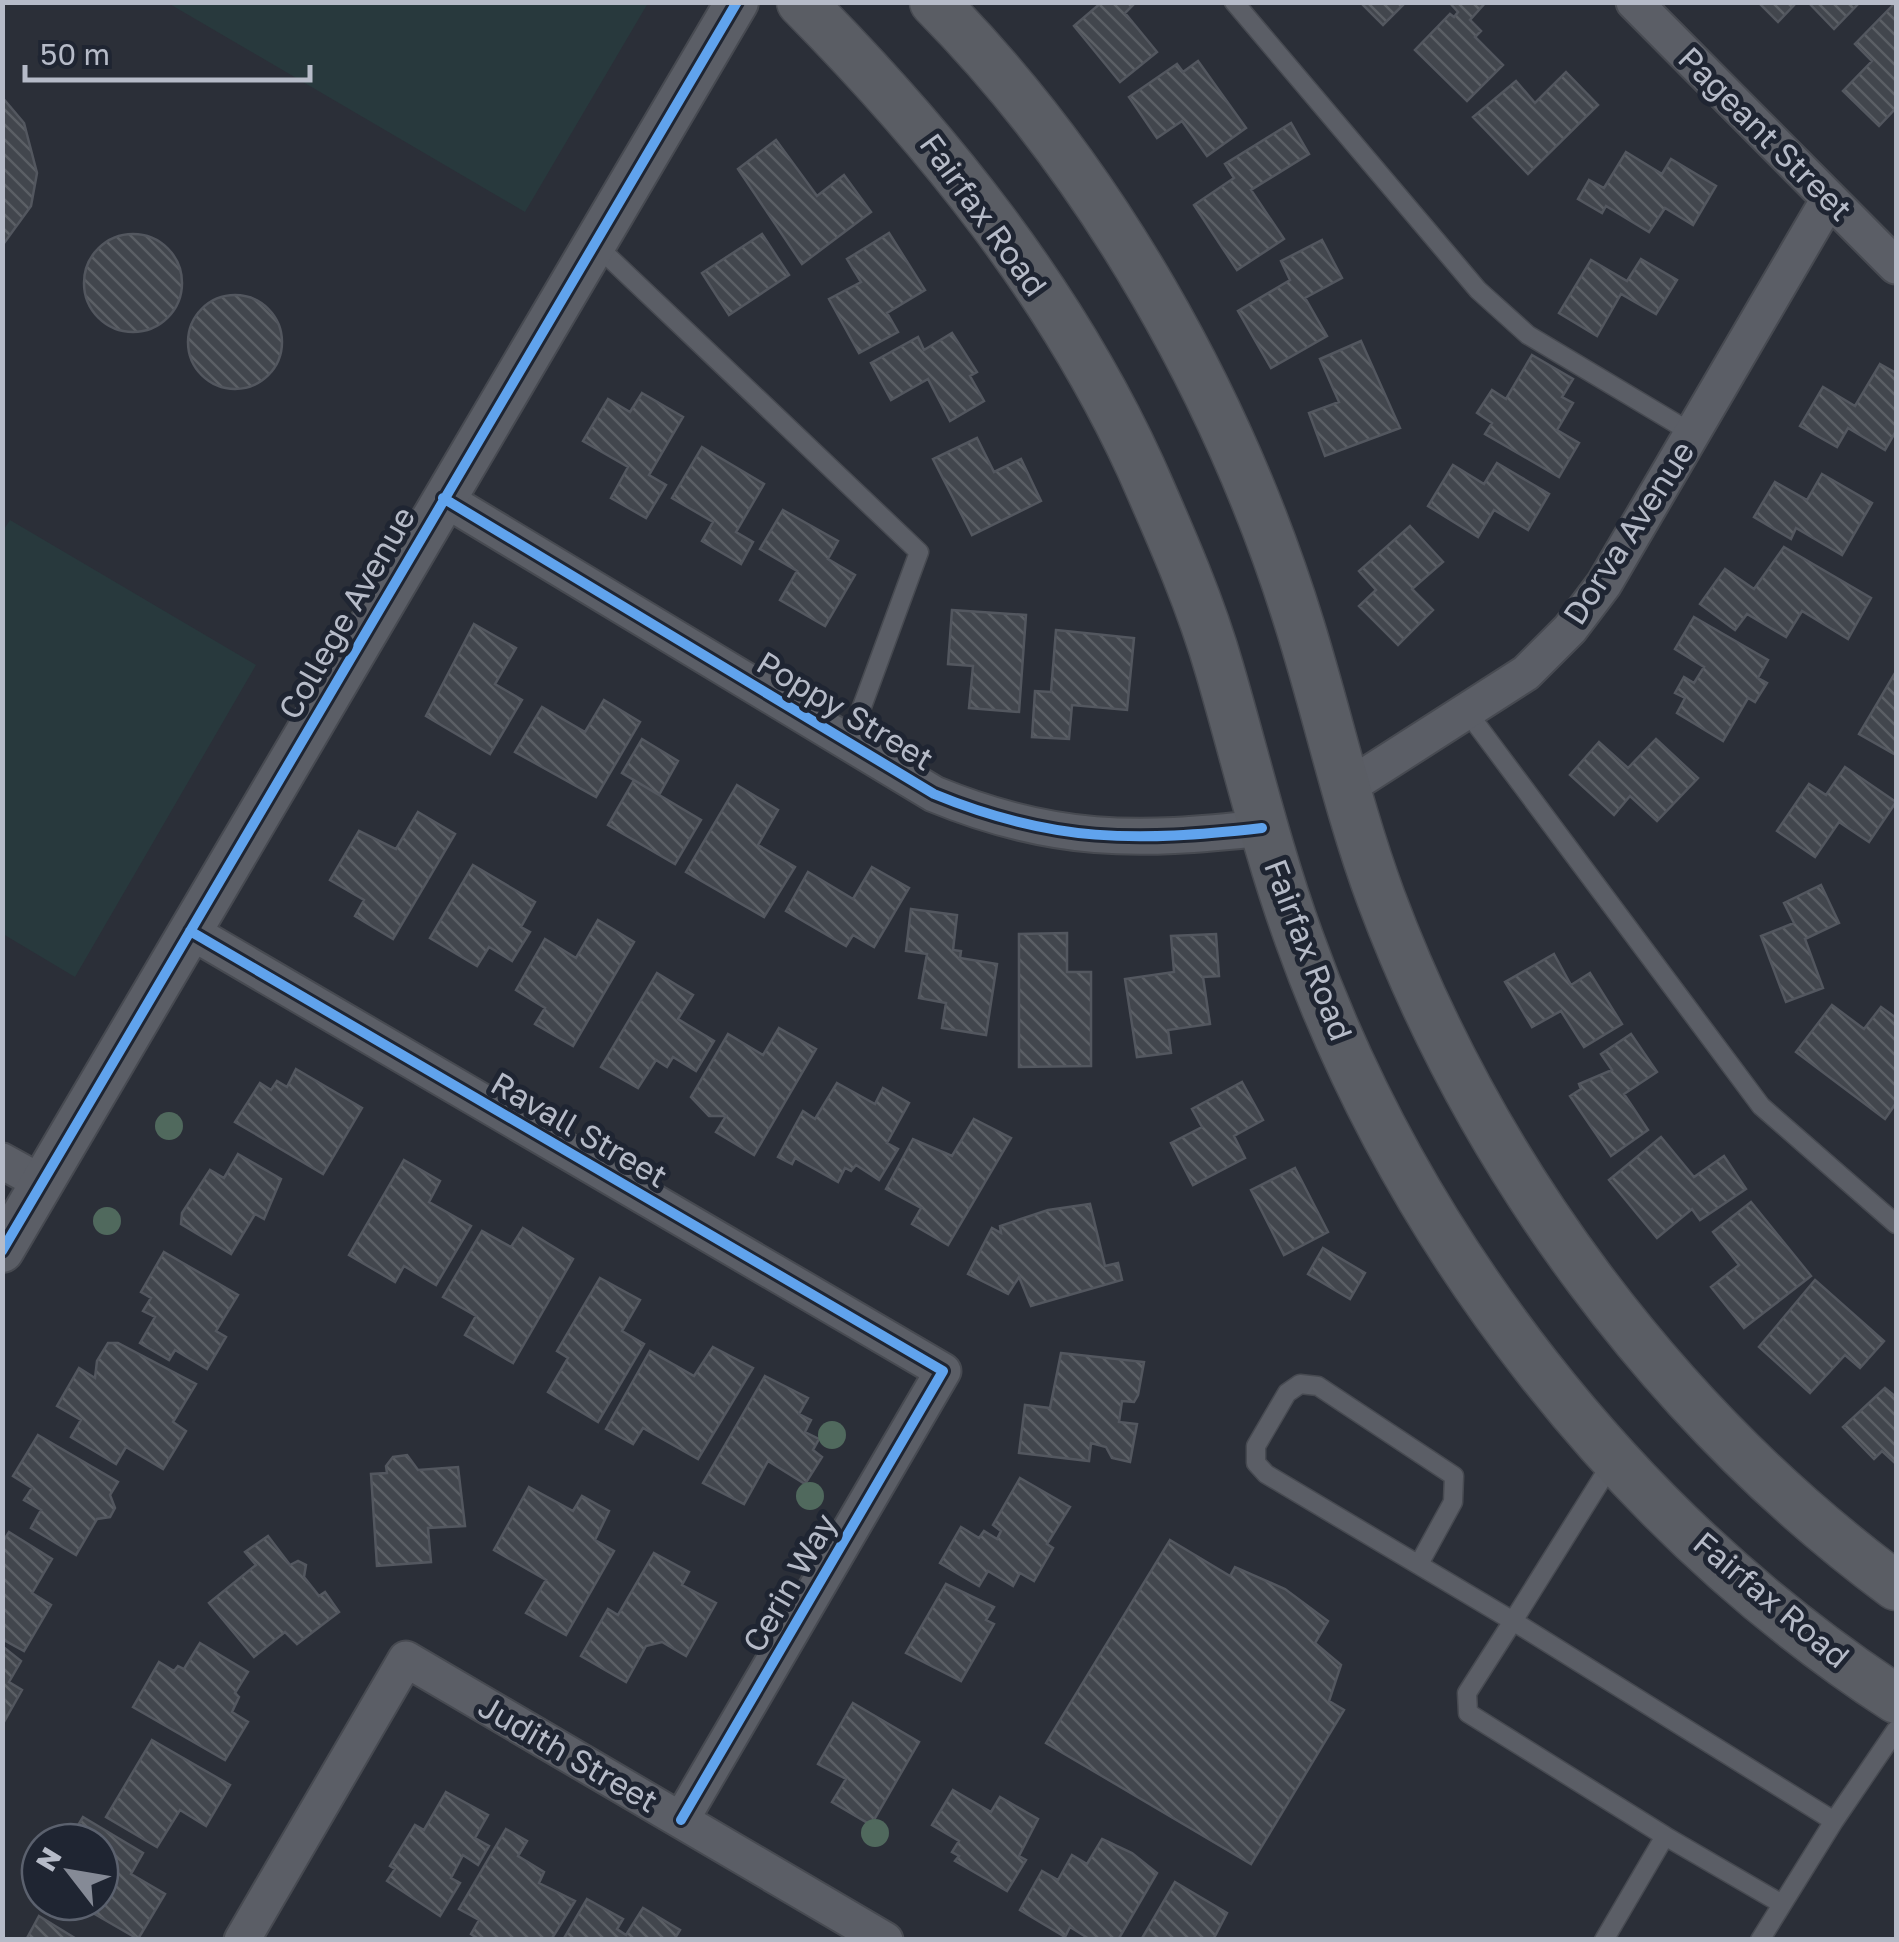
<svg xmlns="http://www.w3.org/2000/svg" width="1899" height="1942" viewBox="0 0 1899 1942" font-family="'Golos Text',sans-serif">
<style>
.green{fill:#28393d}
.building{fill:url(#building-back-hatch);stroke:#53575f;stroke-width:2.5}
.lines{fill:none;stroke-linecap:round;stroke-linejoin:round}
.service-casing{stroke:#474a51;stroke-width:21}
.minor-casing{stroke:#474a51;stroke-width:39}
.tertiary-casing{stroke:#474a51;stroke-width:46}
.secondary-casing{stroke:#474a51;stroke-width:51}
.service{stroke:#5b5e66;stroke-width:18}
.minor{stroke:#5b5e66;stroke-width:35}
.tertiary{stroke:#5b5e66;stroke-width:42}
.secondary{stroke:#5a5d64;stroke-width:48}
.cycleway-casing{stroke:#1f2532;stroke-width:16}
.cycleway{stroke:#60a3ed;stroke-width:10}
.tree{fill:#50695d}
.labels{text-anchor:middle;stroke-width:10;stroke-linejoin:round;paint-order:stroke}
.street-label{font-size:32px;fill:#b6bbc8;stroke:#1f2532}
</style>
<defs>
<pattern id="building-back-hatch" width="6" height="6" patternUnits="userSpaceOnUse" patternTransform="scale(2.5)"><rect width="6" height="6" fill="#42464d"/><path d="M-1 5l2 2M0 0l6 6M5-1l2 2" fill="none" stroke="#5b5f65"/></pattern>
</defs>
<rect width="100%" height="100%" fill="#2b2f38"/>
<path class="green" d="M168 3H648L525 212Z
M10 520 256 665 75 977 3 934 2 532Z"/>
<path class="building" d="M1102 2H1136L1125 13 1157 52 1120 82 1074 26Z
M1360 2H1406L1383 25Z
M1449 2H1486L1470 20 1481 31 1475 37 1503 65 1467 101 1415 50 1450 14 1454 17 1458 12Z
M1758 2H1797L1778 22Z
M1808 2H1860L1834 29Z
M1896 2V108L1879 126 1843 91 1872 61 1855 44Z
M1198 61 1246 128 1207 156 1182 121 1157 138 1129 97 1177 64 1183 72Z
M1566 72 1598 105 1528 174 1473 117 1516 81 1535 103Z
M2 97 24 123 37 173 31 206 2 246Z
M1291 123 1309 154 1251 190 1284 239 1237 270 1194 205 1234 178 1225 164Z
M776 140 817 196 844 175 871 212 802 264 738 169Z
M1626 152 1662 174 1671 159 1716 186 1693 225 1665 208 1649 232 1606 206 1602 213 1578 199 1589 180 1604 188Z
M889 233 925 290 887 313 898 332 859 353 829 299 861 282 847 259Z
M84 283a49 49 0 1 1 98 0a49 49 0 1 1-98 0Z
M762 234 789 275 729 315 702 273Z
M1322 240 1342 278 1305 298 1327 336 1271 368 1238 311 1290 280 1281 261Z
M1641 259 1677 280 1656 314 1621 294 1597 336 1559 313 1591 260 1627 281Z
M188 342a47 47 0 1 1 94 0a47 47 0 1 1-94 0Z
M952 333 977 372 970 376 984 401 950 421 928 379 891 400 871 363 918 337 924 350Z
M1361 341 1400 428 1325 456 1309 413 1339 402 1320 359Z
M1532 355 1573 379 1562 397 1573 403 1557 430 1579 443 1559 477 1485 434 1492 423 1477 413 1492 390 1506 399Z
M1880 364 1896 373V431L1885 450 1848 428 1837 447 1800 426 1823 387 1855 406Z
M642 393 683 417 649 475 666 485 646 518 611 498 628 467 583 441 608 399 630 412Z
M977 438 994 472 1021 459 1041 501 972 535 933 459Z
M702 447 764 484 736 532 753 542 741 564 702 541 713 522 672 498Z
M1497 463 1549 494 1528 530 1494 510 1478 537 1428 506 1453 465 1484 484Z
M1822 474 1872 503 1842 555 1796 528 1791 539 1754 517 1775 482 1807 500Z
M783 510 838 541 828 559 855 575 825 626 780 600 797 571 760 549Z
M1410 526 1443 562 1412 589 1433 610 1398 645 1359 606 1376 590 1359 571Z
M1784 547 1871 598 1848 639 1802 611 1786 637 1747 614 1735 630 1700 604 1725 569 1754 589Z
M952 610 1026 615 1019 712 969 708 973 666 948 664Z
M1694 617 1768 660 1758 678 1767 683 1755 702 1748 698 1723 741 1677 713 1685 698 1675 693 1684 677 1694 683 1704 667 1675 649Z
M474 624 516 648 495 684 522 700 490 754 426 716Z
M1056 630 1134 638 1127 710 1072 705 1069 739 1032 737 1035 691 1051 692Z
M1895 673 1896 674V755L1859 734Z
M604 700 640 722 596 797 515 752 542 707 585 732Z
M642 739 678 761 659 795 622 773Z
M1656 739 1698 778 1657 821 1630 796 1614 815 1570 775 1599 742 1628 768Z
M1845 767 1896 802 1869 842 1839 822 1815 857 1777 831 1809 784 1826 795Z
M634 780 701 820 675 864 608 825Z
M737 785 778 810 758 845 795 867 764 917 686 872Z
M418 812 455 834 393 939 355 916 364 900 330 880 359 831 396 849Z
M473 865 535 902 521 927 530 932 512 961 489 947 477 966 430 938Z
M872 867 909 888 874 947 853 935 846 946 786 911 808 872 853 899Z
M1821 885 1839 923 1805 939 1823 988 1786 1002 1761 936 1794 923 1784 903Z
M911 909 957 915 953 950 961 951 960 958 997 964 986 1035 942 1028 946 1003 919 998 927 954 906 951Z
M598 920 634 942 573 1046 535 1024 545 1008 516 990 545 939 576 958Z
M1067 933V972H1091V1066L1019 1067V934Z
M1216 934 1219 976 1203 977 1210 1024 1168 1030 1171 1053 1137 1057 1125 979 1174 972 1171 936Z
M1554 954 1571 985 1590 973 1622 1024 1584 1047 1561 1011 1532 1027 1505 982Z
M657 973 693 995 678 1019 714 1041 696 1071 673 1057 667 1067 656 1060 638 1088 601 1067Z
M1832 1005 1864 1029 1881 1007 1896 1018V1103L1885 1119 1796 1052Z
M779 1028 816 1049 754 1155 716 1132 726 1116H709L691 1097 728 1034 763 1055Z
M1631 1034 1657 1072 1624 1094 1648 1130 1611 1156 1570 1096 1581 1089 1579 1084 1612 1070 1601 1054Z
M296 1069 362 1108 323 1174 235 1122 260 1083 271 1090 277 1081 287 1087Z
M1242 1082 1263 1120 1234 1136 1245 1158 1193 1185 1171 1143 1202 1127 1192 1109Z
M837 1083 875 1104 883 1088 909 1103 887 1143 898 1149 879 1180 856 1165 851 1171 845 1168 838 1182 795 1158 792 1164 778 1157 803 1111 815 1119Z
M974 1119 1011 1138 948 1245 912 1224 921 1208 886 1189 913 1139 952 1156Z
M1661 1137 1694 1177 1724 1156 1746 1189 1700 1220 1692 1209 1657 1238 1609 1180Z
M238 1154 281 1179 264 1219 255 1214 231 1254 181 1224 182 1213 210 1170 224 1178Z
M404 1160 440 1181 429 1202 471 1226 436 1285 404 1266 395 1282 349 1255Z
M1295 1168 1328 1232 1284 1255 1251 1190Z
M1751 1202 1811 1276 1744 1328 1711 1287 1739 1265 1713 1232Z
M1090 1204 1105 1266 1118 1263 1122 1280 1031 1306 1019 1277 1008 1294 968 1274 992 1228 1001 1233 1000 1226 1048 1210Z
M523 1228 573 1259 513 1363 465 1335 476 1316 443 1297 482 1231 511 1247Z
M1323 1248 1365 1273 1350 1299 1308 1274Z
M164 1252 238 1295 216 1331 226 1337 207 1369 175 1350 169 1360 140 1343 155 1317 143 1311 151 1298 141 1292Z
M600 1278 640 1300 622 1331 644 1344 598 1422 548 1392 568 1358 557 1351Z
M1815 1280 1884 1341 1860 1368 1845 1355 1810 1393 1759 1347Z
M108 1343H118L196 1384 173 1422 186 1431 163 1469 126 1447 116 1464 71 1437 81 1420 57 1406 79 1368 95 1378 97 1361Z
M713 1347 753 1368 698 1459 643 1428 633 1444 606 1429 650 1351 694 1376Z
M1061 1353 1144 1362 1138 1395 1134 1402 1122 1401 1119 1422 1137 1424 1130 1462 1112 1458 1106 1447 1091 1443 1089 1461 1019 1453 1025 1405 1050 1408Z
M765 1376 808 1398 799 1414 811 1420 805 1432 819 1439 813 1450 822 1457 805 1484 768 1461 744 1504 703 1483Z
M1885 1388 1896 1397V1464L1882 1451 1874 1459 1843 1427Z
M38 1435 118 1482 110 1495 115 1508 110 1517 97 1519 76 1555 31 1528 41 1510 24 1500 32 1488 13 1476Z
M407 1455 418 1470 458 1467 465 1526 428 1528 431 1562 377 1566 371 1474 387 1473 386 1466 393 1457Z
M1020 1478 1070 1507 1047 1544 1053 1548 1034 1581 1020 1573 1013 1586 988 1571 979 1586 940 1563 961 1527 979 1538 984 1531 997 1539 1001 1531 993 1525Z
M529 1487 573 1511 582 1496 609 1511 595 1540 614 1551 566 1635 526 1613 546 1580 494 1550Z
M9 1532 52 1559 32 1593 51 1605 24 1651 2 1639V1543Z
M268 1536 290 1565 298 1561 306 1565 304 1577 319 1596 325 1592 339 1612 297 1644 285 1632 254 1657 209 1603 256 1565 245 1552Z
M1170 1540 1230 1576 1235 1567 1285 1589 1328 1621 1315 1643 1341 1665 1329 1701 1344 1710 1251 1864 1046 1743Z
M654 1553 689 1572 682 1585 716 1603 686 1656 662 1642 646 1646 626 1682 581 1656 608 1609 618 1615Z
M946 1584 994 1607 986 1620 994 1624 961 1681 906 1653Z
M200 1643 248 1672 235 1693 239 1697 232 1712 248 1722 225 1760 133 1707 159 1662 174 1671 178 1666 184 1669Z
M2 1646 21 1661 9 1682 22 1690 5 1720Z
M853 1703 919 1742 871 1825 832 1802 846 1779 818 1764Z
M152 1740 230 1785 206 1826 180 1810 157 1847 106 1817Z
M953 1790 991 1812 1000 1797 1038 1819 1019 1856 1026 1860 1007 1891 955 1861 959 1856 952 1852 959 1841 932 1825Z
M446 1792 488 1815 475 1838 489 1846 478 1865 463 1855 451 1878 460 1883 440 1916 387 1881 395 1869 390 1866 415 1825 424 1830Z
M83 1817 143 1853 131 1874 165 1894 138 1939 74 1902H100V1842H68Z
M506 1829 527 1841 518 1856 544 1872 539 1883 575 1901 551 1940H480L471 1934 479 1920 459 1909Z
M1102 1839 1132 1853 1157 1873 1118 1940H1091L1070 1927 1065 1937 1020 1910 1042 1871 1058 1880 1072 1855 1087 1864Z
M1175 1882 1227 1913 1213 1940H1141Z
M587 1899 623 1919 617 1929 626 1935 643 1908 680 1930 674 1940H563Z
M39 1916 78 1940H26Z"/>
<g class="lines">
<g class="service-casing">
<path id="service" d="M1234 2 1478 290 1528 335 1692 433
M595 244 919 552 849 742
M1468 713 1761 1106 1896 1224
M1613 1461 1513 1621 1834 1821 1896 1730
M1419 1564 1453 1502 1454 1476 1318 1386 1300 1384 1287 1393 1256 1446V1463L1266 1474 1513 1621 1467 1693 1468 1713 1665 1836
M1604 1940 1665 1836 1782 1904
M1760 1940 1834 1821"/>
</g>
<g class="minor-casing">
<path id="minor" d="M1634 2 1896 266
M443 498 934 794C1053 843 1136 842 1262 828
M1345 789 1526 673 1570 629 1604 584 1829 199
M190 931 943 1371 681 1820
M2 1161 42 1183
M242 1940 406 1659 885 1940"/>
</g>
<g class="tertiary-casing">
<path id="tertiary" d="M2 1251 737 2"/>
</g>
<g class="secondary-casing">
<path id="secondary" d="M801 2C937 139 1060 291 1141 468 1170 534 1200 601 1220 671 1246 760 1267 850 1299 938 1408 1243 1625 1522 1896 1699
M934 2C1102 171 1230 399 1300 626 1328 716 1348 809 1381 898 1482 1168 1664 1414 1896 1586"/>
</g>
<use href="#service" class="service"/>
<use href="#minor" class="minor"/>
<use href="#tertiary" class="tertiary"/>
<use href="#secondary" class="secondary"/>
<g class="cycleway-casing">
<path id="cycleway" d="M443 498 934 794C1053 843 1136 842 1262 828
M190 931 943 1371 681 1820
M2 1251 737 2"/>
</g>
<use href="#cycleway" class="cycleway"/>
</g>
<g class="tree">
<circle cx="169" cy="1126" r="14"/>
<circle cx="107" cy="1221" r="14"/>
<circle cx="832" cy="1435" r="14"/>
<circle cx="810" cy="1496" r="14"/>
<circle cx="875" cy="1833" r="14"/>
</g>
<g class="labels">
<g class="street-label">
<text transform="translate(1765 134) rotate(45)" y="11">Pageant Street</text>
<text transform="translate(983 215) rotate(54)" y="11">Fairfax Road</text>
<text transform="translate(1629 533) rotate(-57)" y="11">Dorva Avenue</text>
<text transform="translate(347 613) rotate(-60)" y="11">College Avenue</text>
<text transform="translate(845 711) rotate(31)" y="11">Poppy Street</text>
<text transform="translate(1308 950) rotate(69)" y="11">Fairfax Road</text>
<text transform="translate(579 1130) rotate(30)" y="11">Ravall Street</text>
<text transform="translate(790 1583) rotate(-60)" y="11">Cerin Way</text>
<text transform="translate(1771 1600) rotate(40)" y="11">Fairfax Road</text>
<text transform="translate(568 1754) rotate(30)" y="11">Judith Street</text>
</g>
</g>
<rect width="1899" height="1942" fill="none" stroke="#b6bbc8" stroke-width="10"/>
<g transform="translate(70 1872) rotate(301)"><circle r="48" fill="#1f2532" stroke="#5b616e" stroke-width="2.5"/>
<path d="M0-8L18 38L0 25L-18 38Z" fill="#858a96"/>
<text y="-15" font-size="28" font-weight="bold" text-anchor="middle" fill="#b6bbc8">N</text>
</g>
<path d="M25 65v15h285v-15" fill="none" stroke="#b6bbc8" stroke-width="5"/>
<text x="40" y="65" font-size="30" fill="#b6bbc8" stroke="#1f2532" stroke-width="8" paint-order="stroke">50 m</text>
</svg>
